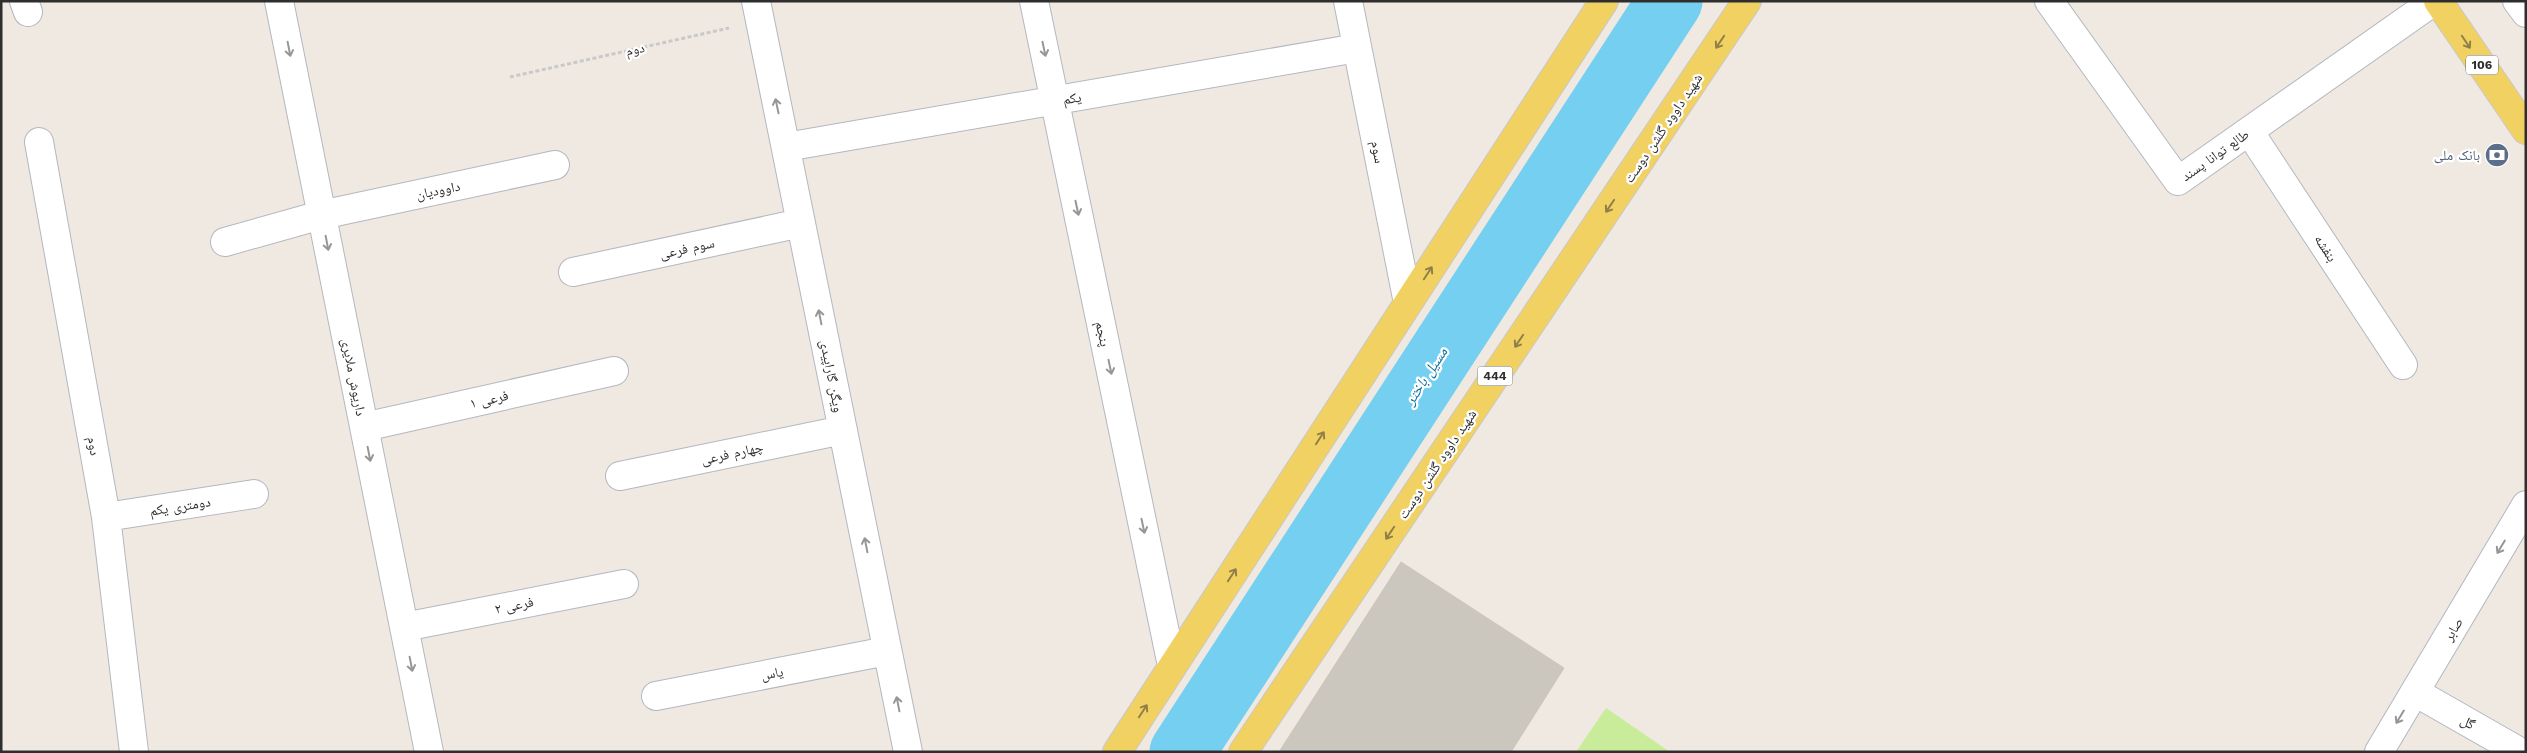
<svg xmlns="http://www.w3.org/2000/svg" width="2527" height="753" viewBox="0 0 2527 753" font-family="'Work Sans','Noto Naskh Arabic',sans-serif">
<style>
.pitch{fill:#c9ec9a}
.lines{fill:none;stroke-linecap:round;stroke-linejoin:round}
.river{stroke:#75cff0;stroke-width:65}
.building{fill:#cbc7bf;stroke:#cbc5ba}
.minor-casing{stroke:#b4b7c1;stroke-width:30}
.major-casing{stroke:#c9c9c9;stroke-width:30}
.path{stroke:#c9c9c9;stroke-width:3;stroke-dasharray:4 2.5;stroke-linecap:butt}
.minor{stroke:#fff;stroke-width:28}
.major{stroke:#f2d163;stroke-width:28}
.oneway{stroke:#908048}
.oneway2{stroke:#969696}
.labels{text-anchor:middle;stroke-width:4.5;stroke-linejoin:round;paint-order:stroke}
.shield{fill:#fff;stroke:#6d6d6d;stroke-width:1}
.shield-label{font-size:12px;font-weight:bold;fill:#2e2e2e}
.street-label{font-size:14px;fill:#2e2e2e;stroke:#fff}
.service-label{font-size:14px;fill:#4e5e75;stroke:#fff;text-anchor:end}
.water-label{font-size:15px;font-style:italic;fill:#0d6fa3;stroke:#fff}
</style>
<rect width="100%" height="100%" fill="#efe9e1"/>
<path class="pitch" d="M1606 708 1670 752H1576Z"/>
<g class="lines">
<path class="river" d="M1182 752 1670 1"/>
</g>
<path class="building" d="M1401 562 1564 668 1511 752H1279Z"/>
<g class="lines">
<g class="minor-casing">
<path id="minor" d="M24 1 28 12
M279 1 429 752
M756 1 908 752
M1034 1 1172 666
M1348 1 1408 303
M2049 1 2178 181 2434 1
M2517 1 2526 13
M2249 131 2403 365
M39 142 106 517 134 752
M786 147 1357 48
M225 242 321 215 555 165
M573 272 801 223
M364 427 614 371
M620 476 843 430
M106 517 254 494
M404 627 624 584
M2415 692 2520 752
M656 696 887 651
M2379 752 2526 505"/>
</g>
<g class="major-casing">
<path id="major" d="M2438 1 2526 130
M1117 752 1604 1
M1243 752 1747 1"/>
</g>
<path class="path" d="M510 77 729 28"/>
<use href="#minor" class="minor"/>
<use href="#major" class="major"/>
</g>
<defs><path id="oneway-shaft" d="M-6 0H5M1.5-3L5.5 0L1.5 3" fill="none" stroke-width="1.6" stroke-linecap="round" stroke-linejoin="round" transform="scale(1.25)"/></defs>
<g class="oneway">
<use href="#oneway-shaft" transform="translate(1720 42) rotate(124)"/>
<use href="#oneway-shaft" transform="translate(2466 42) rotate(56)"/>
<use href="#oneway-shaft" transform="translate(1610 206) rotate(124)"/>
<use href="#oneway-shaft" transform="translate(1428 273) rotate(-57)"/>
<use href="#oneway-shaft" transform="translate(1519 341) rotate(124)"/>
<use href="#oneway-shaft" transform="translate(1320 438) rotate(-57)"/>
<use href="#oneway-shaft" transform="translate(1390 533) rotate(124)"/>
<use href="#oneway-shaft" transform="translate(1232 575) rotate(-57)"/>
<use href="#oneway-shaft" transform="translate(1143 711) rotate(-57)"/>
</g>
<g class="oneway2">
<use href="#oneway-shaft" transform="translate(289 49) rotate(79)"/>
<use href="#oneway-shaft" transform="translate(1044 49) rotate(78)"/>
<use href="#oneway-shaft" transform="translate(777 106) rotate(-102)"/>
<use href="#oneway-shaft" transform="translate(1077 208) rotate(78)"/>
<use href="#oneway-shaft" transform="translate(327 243) rotate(79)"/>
<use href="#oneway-shaft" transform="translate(820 317) rotate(-101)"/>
<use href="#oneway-shaft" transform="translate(1110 367) rotate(78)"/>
<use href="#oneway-shaft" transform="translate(369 454) rotate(79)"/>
<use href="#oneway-shaft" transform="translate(1143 526) rotate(78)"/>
<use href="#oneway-shaft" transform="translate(866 545) rotate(-101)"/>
<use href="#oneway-shaft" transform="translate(2501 547) rotate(121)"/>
<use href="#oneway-shaft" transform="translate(411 664) rotate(79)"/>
<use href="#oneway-shaft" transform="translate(898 704) rotate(-101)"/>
<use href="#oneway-shaft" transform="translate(2400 717) rotate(121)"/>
</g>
<defs>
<g id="bank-disc" transform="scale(1.25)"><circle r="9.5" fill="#5c6f8a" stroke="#fff"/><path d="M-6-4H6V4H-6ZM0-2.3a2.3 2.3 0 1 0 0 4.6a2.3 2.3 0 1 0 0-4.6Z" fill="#fff"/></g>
</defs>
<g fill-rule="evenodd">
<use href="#bank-disc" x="2497" y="155"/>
</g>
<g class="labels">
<g class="shield">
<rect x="2466" y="55.5" width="32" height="19" rx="4"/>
<rect x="1477.5" y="366.5" width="35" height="19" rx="4"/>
</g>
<g class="shield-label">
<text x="2482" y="69">106</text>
<text x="1495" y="380">444</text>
</g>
<g class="street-label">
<text transform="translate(635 49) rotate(-13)" y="5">دوم</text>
<text transform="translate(1072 98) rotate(-10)" y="5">یکم</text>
<text transform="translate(1663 128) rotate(-56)" y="5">شهید داوود گلشن دوست</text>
<text transform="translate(1378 152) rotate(79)" y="5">سوم</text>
<text transform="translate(2215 155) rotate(-35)" y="5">طالع توانا پسند</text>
<text transform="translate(438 190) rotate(-12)" y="5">داوودیان</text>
<text transform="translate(687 248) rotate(-12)" y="5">سوم فرعی</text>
<text transform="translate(2326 248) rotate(57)" y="5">بنفشه</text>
<text transform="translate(1103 334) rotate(78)" y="5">پنجم</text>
<text transform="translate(832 376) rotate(79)" y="5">ویگن گاراپیدی</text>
<text transform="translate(354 377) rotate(79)" y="5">داریوش ملایری</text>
<text transform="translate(489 399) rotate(-13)" y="5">فرعی ۱</text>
<text transform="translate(94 446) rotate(80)" y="5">دوم</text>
<text transform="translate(732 453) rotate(-12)" y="5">چهارم فرعی</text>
<text transform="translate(1437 464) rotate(-56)" y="5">شهید داوود گلشن دوست</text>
<text transform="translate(180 506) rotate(-9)" y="5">دومتری یکم</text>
<text transform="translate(514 605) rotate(-11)" y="5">فرعی ۲</text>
<text transform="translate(2453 629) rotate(-59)" y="5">صابر</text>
<text transform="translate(772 673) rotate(-11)" y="5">یاس</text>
<text transform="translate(2468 722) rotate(30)" y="5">گل</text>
</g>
<g class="service-label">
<text x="2480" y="160">بانک ملی</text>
</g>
<g class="water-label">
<text transform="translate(1426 376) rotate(-57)" y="5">مسیل باختر</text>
</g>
</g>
<rect width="2527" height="753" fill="none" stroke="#2e2e2e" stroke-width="5"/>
</svg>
